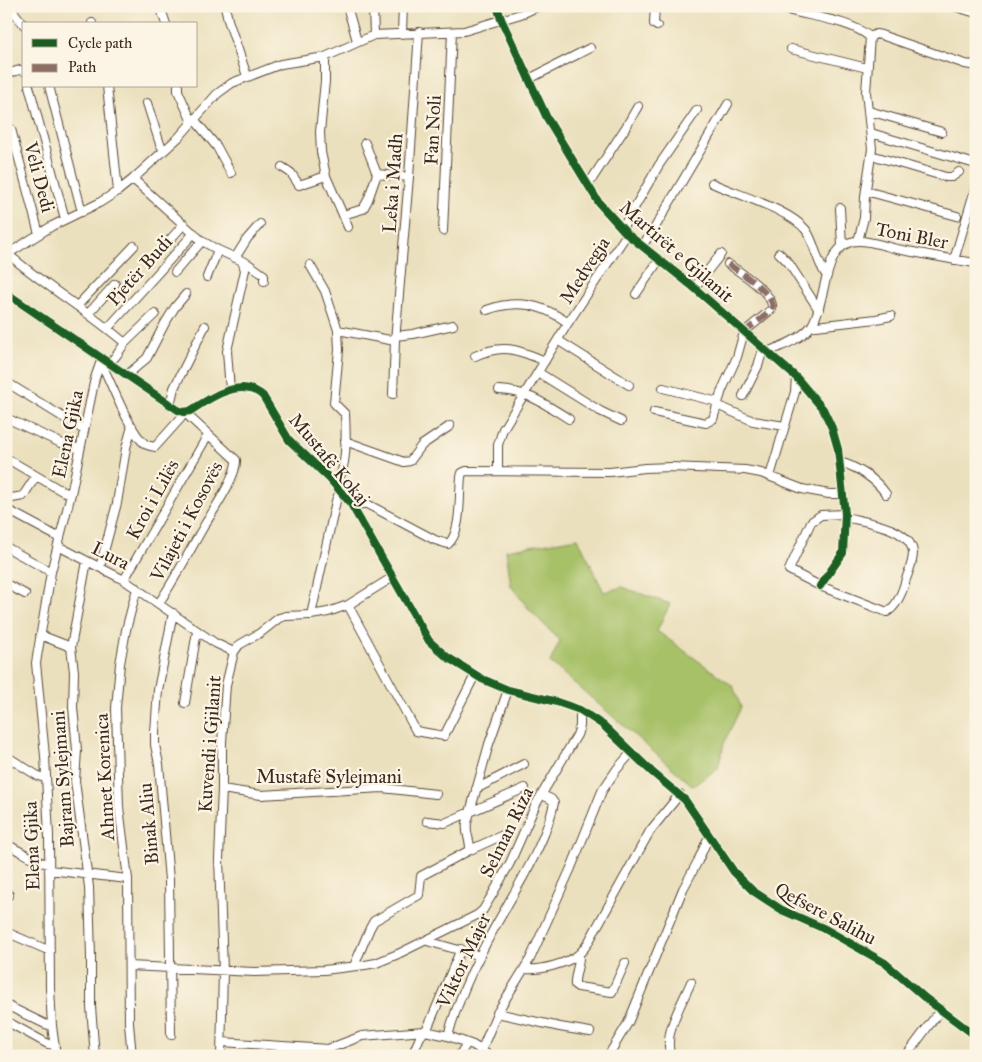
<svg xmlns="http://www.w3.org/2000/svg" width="982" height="1062" viewBox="0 0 982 1062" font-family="'IM FELL Great Primer',serif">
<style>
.green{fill:#a7c167;stroke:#717642}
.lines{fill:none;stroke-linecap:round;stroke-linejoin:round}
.minor-casing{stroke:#554536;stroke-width:10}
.minor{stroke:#fff;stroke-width:8}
.quiet{stroke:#8d6e63;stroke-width:6;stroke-dasharray:12 6;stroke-linecap:butt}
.cycleway-casing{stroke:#fcf5e5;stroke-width:11}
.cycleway{stroke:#1b5e20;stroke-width:8}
.labels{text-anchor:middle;stroke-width:4.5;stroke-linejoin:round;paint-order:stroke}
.street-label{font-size:19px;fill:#3b2a1e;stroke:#fcf5e5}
</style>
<rect width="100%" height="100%" fill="#fcf5e5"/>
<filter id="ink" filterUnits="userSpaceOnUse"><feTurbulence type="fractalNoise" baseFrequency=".02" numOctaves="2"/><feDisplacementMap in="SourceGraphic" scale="10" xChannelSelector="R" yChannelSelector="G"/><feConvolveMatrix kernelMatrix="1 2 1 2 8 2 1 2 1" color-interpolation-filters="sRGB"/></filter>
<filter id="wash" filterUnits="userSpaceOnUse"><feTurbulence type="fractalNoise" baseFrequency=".0096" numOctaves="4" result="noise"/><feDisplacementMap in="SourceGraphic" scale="20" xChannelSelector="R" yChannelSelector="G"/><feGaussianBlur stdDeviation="1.12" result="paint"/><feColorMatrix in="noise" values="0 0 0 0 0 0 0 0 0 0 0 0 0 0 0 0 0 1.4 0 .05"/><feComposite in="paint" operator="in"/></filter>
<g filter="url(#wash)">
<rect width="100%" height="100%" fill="#ebe0bd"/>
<path class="green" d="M578 538 604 592 622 587 670 604 657 631 733 686 741 707 724 743 718 768 693 786 550 662 560 641 528 608 511 586 506 550Z"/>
</g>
<g filter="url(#ink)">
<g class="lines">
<g class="minor-casing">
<path id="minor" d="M9 6 24 25
M160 6 166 24
M225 6 228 20 247 76
M347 6 357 41
M373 6 374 35
M497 6 501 19 547 118 599 203 627 234 691 285 796 377 823 409 832 428 838 449 845 514 843 553 820 586
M655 6 654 24 657 26
M953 6 976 13
M787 10C812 17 850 20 870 37
M92 23V24
M402 33 403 6
M870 37 876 34 881 35 965 64 971 65 976 63
M791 49 867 68
M325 57V81L320 132 321 152 326 176 343 215 363 209 368 200 377 174
M6 74 20 70 24 71
M529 79 590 48
M29 86 65 219
M49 86 82 212
M107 86 118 191
M178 86V91L192 122
M147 103 160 144 164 150
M869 111 942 132
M194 119 217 147 231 173
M11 129 39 234
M871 133 972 163
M365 143 377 174 409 177
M871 155 946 177H952L959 172
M282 167 291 173 299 185 326 176
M133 179 202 241 218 250 247 263 264 275V281
M712 183C737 195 789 209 806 230 816 244 816 263 827 276
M588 185 626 127 638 106
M866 191 957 216
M840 208 842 246
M343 215 348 227
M622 229 659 165 697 110
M443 231 452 32
M858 241 864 218 865 196 872 149 866 92 870 37
M168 242 184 224
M642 246 654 229 728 104
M779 253 788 262 819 310
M8 254C45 286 88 311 125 343
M6 255 52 226 99 203 118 191 133 179 179 137 217 94 232 83 281 64 325 57 374 35 464 31 524 13 539 6
M235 258 247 239 260 224
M954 260 976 186
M310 265 325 291 338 330 395 341 409 177 419 32
M175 272 202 241
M207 277 218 250
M694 288 721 254
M6 293 178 410 184 412 190 411C210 398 241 376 263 396L289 440 329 478 351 504 429 641 447 657 482 679 508 690 557 702 580 710 603 725 652 772 685 800 734 872 753 891 782 910 825 929 885 963 925 998 976 1036
M636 294 659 260
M77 306 134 246
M487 310C516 299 543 304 568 323
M88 314 115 284
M812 325 816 326 876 319 891 316
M108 328 194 233
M395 336 413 334 453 325
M559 341 629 385
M975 348 976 346
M767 352C782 346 802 339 812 325 827 302 822 240 859 241 871 241 885 246 897 249 923 254 949 259 976 263
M475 356C504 343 518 350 545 361
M102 360 103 367C112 385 130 432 144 443 147 446 151 446 155 447L181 418 184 412 236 460C237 476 213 511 204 526 189 552 175 579 159 603
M109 363 116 356 125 343 155 314
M539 373 600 411 621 421
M127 375 147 358 164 325 175 307 186 294
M6 382 84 430
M663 388 718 402
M230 390 227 351 245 270 242 261
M499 390C528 391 545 404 569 419
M393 394 395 341
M743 396 758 366 763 349
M170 405 174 388 205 326
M717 405 753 421 785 426
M654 412 706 423 713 419 722 390 737 357 744 332 772 309C775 294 740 272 728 264
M6 418 61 443 80 449
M345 441 404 462 410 461 422 445 450 426
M6 458 62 491 71 494
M840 462C857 467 876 479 886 494
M498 470V445L503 429 568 323 627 234
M770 476 795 392 796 377
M335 484C348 471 346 432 345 414L334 403 339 350 338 330
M6 495 12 498 23 496 36 476
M351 504H367L435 540 448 544C462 533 459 494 461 477L462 473 466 471 610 472 645 468 671 467 745 470 761 473 802 489 829 494H837L843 491
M6 509 60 538
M845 517C865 522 911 527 913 553 913 562 909 571 906 579 903 590 898 606 887 612L820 586 789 570 811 522 821 515 845 514
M58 546 124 580 215 643 234 652
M6 547 51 572
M87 561 71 647 74 672 73 707 77 750 75 781 89 887 91 957V1007L95 1056
M100 567 117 503 126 448 132 426
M124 580 208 435
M6 584 25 594
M348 605 416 731 444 736 475 675
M311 615 336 501 340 491
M40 635 71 647
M185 703 197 631
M6 756 38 776 45 778
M222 789 261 795 382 788 436 794
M476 789 524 764
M427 821 445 823 525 788
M6 844 38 861 48 864
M470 850 503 835
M49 870 128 879
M6 893 9 895
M6 932 50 951
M427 941 480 956
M579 954C580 965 574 975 575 985L578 987 612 992 625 963
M129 966 254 972 324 970 365 965 376 963 398 954 477 915 483 910 492 895 510 863 536 804 577 735 580 726V710
M354 966 370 928 374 921 419 895 421 876 470 850C471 840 465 835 467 823L489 744 508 690
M525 969C539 971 570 963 580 953 583 950 586 946 588 943L650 831 680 794
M6 1005 45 1024 52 1026
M497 1013 560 1027 590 1032
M6 1021 48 1044 55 1045
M171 1035 169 880 159 764 155 745V732L158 690 173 613
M448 1036C459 995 483 947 504 911 523 877 546 841 554 803L551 799 542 795
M222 1042 328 1049 362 1036 425 1031 448 1036 473 1045 490 1056
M56 1056 52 1026 50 988 49 836 45 756 36 663 51 572 71 494 95 378 102 358
M132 1056 129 1024 128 879 119 807 116 708 120 664 126 630 137 588
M221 1056 223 971 219 859 222 789V742L226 685 234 652 239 645 260 633 279 618 286 616 311 615 328 612 348 605 393 577
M412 1056 420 1037 428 1027 461 949
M459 1056 467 1043
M479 1056 497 1013 530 959 571 868 602 791 617 769 631 753
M608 1056 628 1023 683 889 698 861 709 836
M671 1056C662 1034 683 1002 691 982
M906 1056 941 1009"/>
</g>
<use href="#minor" class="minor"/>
<path class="quiet" d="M728 264C741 273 769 290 773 306L767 314 744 332"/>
<g class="cycleway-casing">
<path id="cycleway" d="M497 6 501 19 547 118 599 203 627 234 691 285 796 377 823 409 832 428 838 449 845 514 843 553 820 586
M6 293 178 410 184 412 190 411C210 398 241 376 263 396L289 440 329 478 351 504 429 641 447 657 482 679 508 690 557 702 580 710 603 725 652 772 685 800 734 872 753 891 782 910 825 929 885 963 925 998 976 1036"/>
</g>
<use href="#cycleway" class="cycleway"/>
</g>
</g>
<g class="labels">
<g class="street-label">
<text transform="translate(432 130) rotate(-87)" y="7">Fan Noli</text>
<text transform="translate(40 177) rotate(75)" y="7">Veli Dedi</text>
<text transform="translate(392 183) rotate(-86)" y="7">Leka i Madh</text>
<text transform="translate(912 235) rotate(11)" y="7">Toni Bler</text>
<text transform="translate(677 251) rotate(41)" y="7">Martirët e Gjilanit</text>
<text transform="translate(139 270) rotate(-48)" y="7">Pjetër Budi</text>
<text transform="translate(584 270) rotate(-57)" y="7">Medvegja</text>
<text transform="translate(67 434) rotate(-78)" y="7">Elena Gjika</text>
<text transform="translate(330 459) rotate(50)" y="7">Mustafë Kokaj</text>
<text transform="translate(152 499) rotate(-61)" y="7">Kroi i Lilës</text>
<text transform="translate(186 521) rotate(-62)" y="7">Vilajeti i Kosovës</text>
<text transform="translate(111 555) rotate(27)" y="7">Lura</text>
<text transform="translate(209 744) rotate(-86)" y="7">Kuvendi i Gjilanit</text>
<text x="329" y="783">Mustafë Sylejmani</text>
<text transform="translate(104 777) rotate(-93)" y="7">Ahmet Korenica</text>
<text transform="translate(62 779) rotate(-94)" y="7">Bajram Sylejmani</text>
<text transform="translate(148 824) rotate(-95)" y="7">Binak Aliu</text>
<text transform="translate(506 832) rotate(-64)" y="7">Selman Riza</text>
<text transform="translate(31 846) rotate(-92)" y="7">Elena Gjika</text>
<text transform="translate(826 913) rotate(28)" y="7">Qefsere Salihu</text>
<text transform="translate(463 960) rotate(-65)" y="7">Viktor Majer</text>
</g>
</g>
<rect width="982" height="1062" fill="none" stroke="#fcf5e5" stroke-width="25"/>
<rect x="22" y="22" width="175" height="65" fill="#fcf5e5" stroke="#afa495"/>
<rect x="32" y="39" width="25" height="8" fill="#1b5e20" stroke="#afa495"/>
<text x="68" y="48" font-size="15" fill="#3b2a1e">Cycle path</text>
<rect x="32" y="64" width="25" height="8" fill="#8d6e63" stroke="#afa495"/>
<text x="68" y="72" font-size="15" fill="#3b2a1e">Path</text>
</svg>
